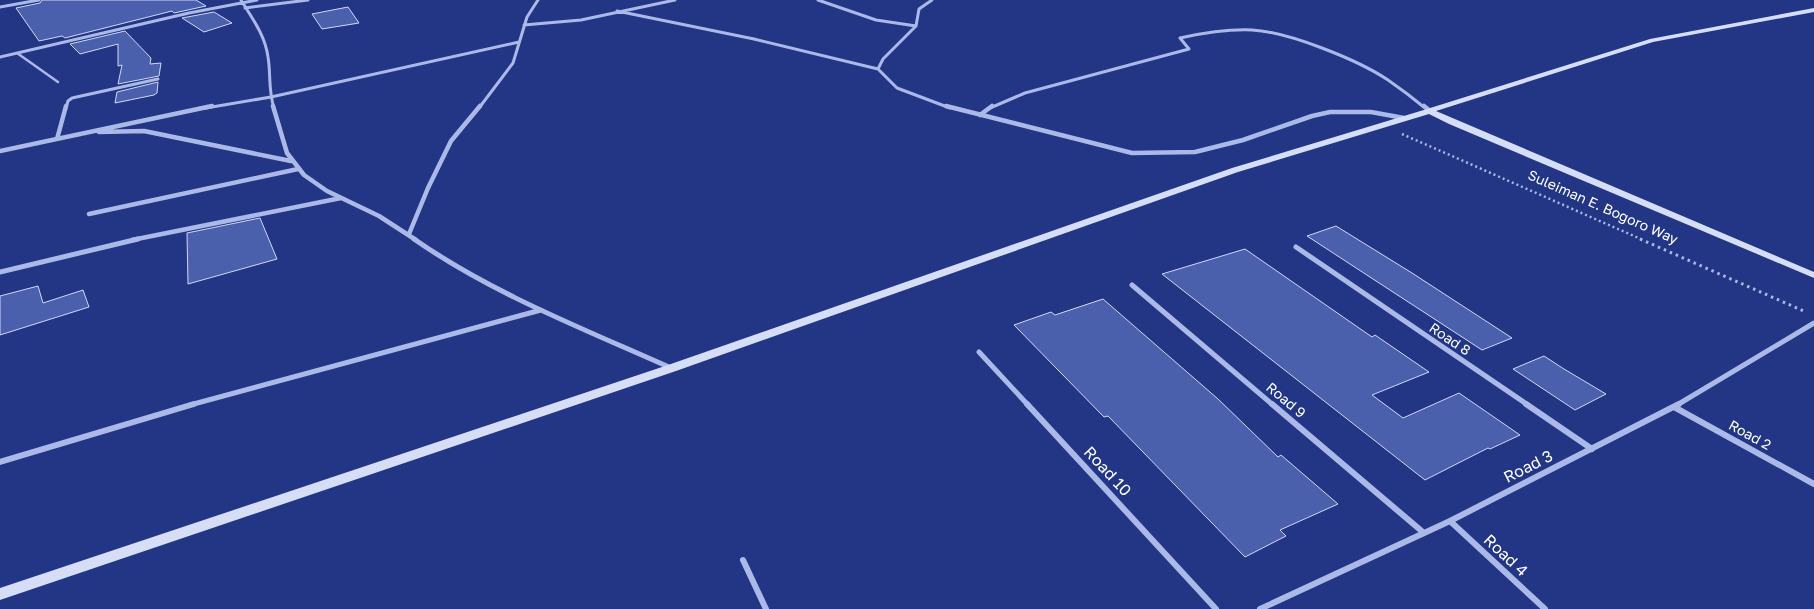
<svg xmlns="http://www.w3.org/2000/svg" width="1814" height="609" viewBox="0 0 1814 609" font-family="'Golos Text',sans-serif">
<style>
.building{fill:#4b60ad;stroke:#cfd8f7}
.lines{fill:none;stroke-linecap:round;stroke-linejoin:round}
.path-far1{stroke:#abb9e9;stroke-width:2.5;stroke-dasharray:2 3;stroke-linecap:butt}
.path{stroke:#abb9e9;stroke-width:3;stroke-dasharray:2.5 4;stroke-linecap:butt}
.lane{stroke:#abb9e9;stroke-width:2.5}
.street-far3{stroke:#abb9e9;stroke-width:3}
.street-far2{stroke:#abb9e9;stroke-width:4.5}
.street-far1{stroke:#abb9e9;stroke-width:5}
.street{stroke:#abb9e9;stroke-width:6}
.secondary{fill:#d6ddf7;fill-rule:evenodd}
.labels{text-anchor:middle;stroke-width:4.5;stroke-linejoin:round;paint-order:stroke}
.street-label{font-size:14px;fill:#fff;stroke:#223685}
.near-street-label{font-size:16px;fill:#fff;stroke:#223685}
</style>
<rect width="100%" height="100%" fill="#223685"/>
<path class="building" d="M42 0H196L206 6 174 13 172 11 65 38 62 36 39 41 16 8 40 3Z
M348 7 359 23 322 29 312 14Z
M214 12 232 23 204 32 182 18Z
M125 31 151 58 150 64 161 63 159 76 118 84 122 65 118 66V44L80 54 70 44Z
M158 82 157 93 154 95 115 103 117 92Z
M260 218 277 259 188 284 187 233Z
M1336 226 1412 273 1512 338 1482 350 1307 236Z
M1245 249 1372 337 1375 335 1429 372 1372 395 1403 418 1459 393 1520 435 1490 449 1488 448 1425 480 1162 274Z
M38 286 43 303 83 290 89 307 0 335V296Z
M1103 299 1218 399 1278 457 1281 455 1338 504 1280 530 1286 536 1245 557 1108 416 1104 417 1014 325 1051 312 1055 315Z
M1544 356 1564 369 1606 394 1575 410 1513 369Z"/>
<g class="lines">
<path class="path-far1" d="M1402 134 1643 240"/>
<path class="path" d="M1640 239 1806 312"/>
<path class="lane" d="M17 53 58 82"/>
<path class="street-far3" d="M241 0C252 18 265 35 268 57 271 75 268 89 274 108
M818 0 876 20 916 26
M932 0 919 9 916 26 883 59 878 69 897 88 950 108
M0 7 39 0
M245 8 308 0
M617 11 754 39 878 69
M524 25 581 20 675 0
M0 57 189 13 257 0
M66 108 68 101 72 98 158 79
M206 108 271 97 519 42
M479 108 513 63 527 17 538 0
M990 108 1025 93 1189 49 1180 38C1203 33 1228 29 1252 30 1289 32 1358 60 1388 80 1401 89 1413 98 1425 108"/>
<path class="street-far2" d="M273 106 287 153 304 175 327 191 379 216 416 240
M946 106 1132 153 1195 152 1243 140 1312 116 1330 112H1371L1404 118
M1424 106 1430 111
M980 115 992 106
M99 132 144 131 291 161
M57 139 66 106
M0 151 212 106
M89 214 298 169
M409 234 428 188 451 141 480 106
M132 240 341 198"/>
<path class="street-far1" d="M414 239C493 294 584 329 671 368
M1296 247 1528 405
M0 272 138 239
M1132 285 1273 405
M979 352 1028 405
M190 405 541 310
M1677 405 1814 323"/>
<path class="street" d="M1027 404 1216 609
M1272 404 1424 533
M1526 404 1592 449
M1674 407 1814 484
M0 462 194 404
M1450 521 1545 609
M743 560 766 609
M1260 609 1450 521 1679 404"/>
<path class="secondary" d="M1814 8V12L1653 42 1436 111 1814 272V278L1449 124 1429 114 1238 172 676 371 0 600V588L668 365 1232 168 1427 109 1650 39Z"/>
</g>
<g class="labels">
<g class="street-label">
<text transform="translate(1603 207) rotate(24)" y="5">Suleiman E. Bogoro Way</text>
<text transform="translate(1450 339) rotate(34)" y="5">Road 8</text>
<text transform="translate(1286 400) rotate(40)" y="5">Road 9</text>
<text transform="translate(1750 435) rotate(29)" y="5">Road 2</text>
</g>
<g class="near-street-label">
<text transform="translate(1528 466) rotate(-27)" y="6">Road 3</text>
<text transform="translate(1108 471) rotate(47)" y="6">Road 10</text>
<text transform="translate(1506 555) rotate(43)" y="6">Road 4</text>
</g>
</g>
</svg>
